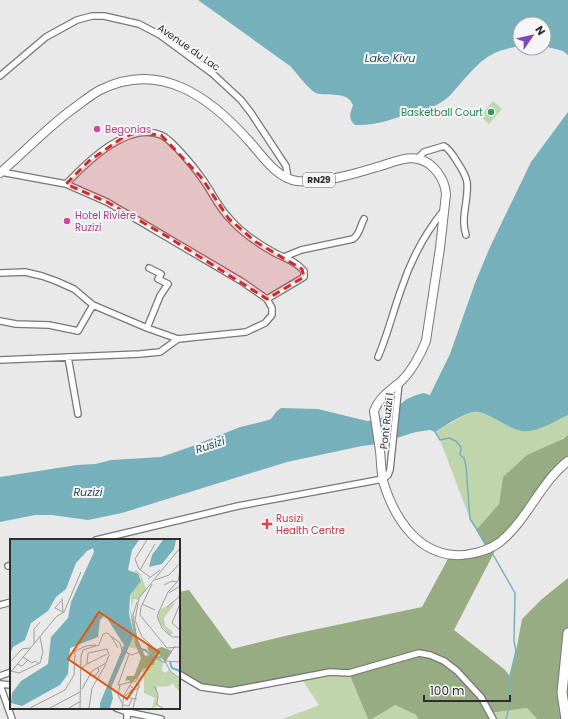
<svg xmlns="http://www.w3.org/2000/svg" width="568" height="719" viewBox="0 0 568 719" font-family="Poppins,sans-serif">
<style>
.green{fill:#c1d5ad}
.forest{fill:#98ac83}
.water{fill:#76b0bb}
.lines{fill:none;stroke-linecap:round;stroke-linejoin:round}
.stream{stroke:#76b0bb;stroke-width:1.5}
.minor-casing{stroke:#777778;stroke-width:8}
.primary-casing{stroke:#777778;stroke-width:10}
.trunk-casing{stroke:#777778;stroke-width:11}
.minor{stroke:#fff;stroke-width:5.5}
.primary{stroke:#fff;stroke-width:8}
.trunk{stroke:#fff;stroke-width:9}
.marked{fill:#d62828;fill-opacity:0.2;stroke:#d62828;stroke-width:3;stroke-dasharray:8 5;stroke-linejoin:round}
.leisure-dot{fill:#2e9e5b;stroke:#f6f6f8;stroke-width:1.5}
.hotel-dot{fill:#d1479c;stroke:#f6f6f8;stroke-width:1.5}
.health-dot{fill:#e0444e;stroke:#f6f6f8;stroke-width:1.5}
.labels{text-anchor:middle;stroke-width:4;stroke-linejoin:round;paint-order:stroke}
.shield{fill:#f6f6f8;stroke:#69696b;stroke-width:1}
.shield-label{font-size:9px;font-weight:bold;fill:#2d2d2e}
.street-label{font-size:10px;fill:#2d2d2e;stroke:#f6f6f8}
.leisure-label{font-size:10px;fill:#27864d;stroke:#f6f6f8;text-anchor:end}
.hotel-label{font-size:10px;fill:#b23c85;stroke:#f6f6f8;text-anchor:start}
.health-label{font-size:10px;fill:#be3a42;stroke:#f6f6f8;text-anchor:start}
.water-label{font-size:11px;font-style:italic;fill:#20525b;stroke:#f6f6f8}
.inset-river{fill:none;stroke:#76b0bb;stroke-width:2}
.inset-road{fill:none;stroke:#9e9e9f;stroke-width:1}
.view{fill:#df570e;fill-opacity:0.15;stroke:#df570e;stroke-width:2}
.inset-edge{fill:none;stroke:#2d2d2e;stroke-width:2}
</style>
<rect width="100%" height="100%" fill="#e9e9ea"/>
<path class="green" d="M493 101 502 109 489 124 480 116Z
M474 412C485 413 494 419 503 423 532 437 542 426 568 415V435L503 477 499 504 476 530 470 519 440 440 435 432 467 414Z
M330 672 349 673 368 719H283L319 705 301 678Z
M394 705 416 715 418 719H372Z
M527 708 537 719H493L490 713Z"/>
<path class="forest" d="M568 435V461L499 543 454 630 504 669 510 676 515 657 522 619 542 599 568 578V719H537L527 708 490 713 493 719H418L416 715 395 705 372 719H368L349 673 330 672 243 689H213L179 674V592L189 590 232 649 289 635 422 607 450 555 487 549 476 530 499 504 503 477 527 455 563 439Z"/>
<path class="water" d="M198 0H568V55L563 51 544 46V24H520V46C487 52 482 60 460 84 454 91 448 99 440 103 432 108 421 111 411 113 393 119 375 126 355 125 348 119 350 113 353 105 347 90 328 97 316 93 309 90 296 72 290 66Z
M568 112V415C555 421 537 433 522 431 507 429 486 410 473 412 462 414 445 426 435 432L430 430 416 432 377 444 362 446 287 462 122 513 88 520 52 515H35L0 522V477L77 465 95 464 111 460 161 457 190 447 240 427 265 421 271 419 276 412 281 408 318 409 367 421 377 420 385 416 407 399 416 395 424 393 430 395 450 354 475 283 490 247 531 162Z"/>
<g class="lines">
<path class="stream" d="M434 430 440 440 449 438 456 441 461 447 460 455 464 458 466 466 470 519 488 546
M491 551 515 593 514 641 516 651 510 676 511 700 506 719"/>
<g class="minor-casing">
<path id="minor" d="M0 76 46 37 77 20 92 16H104L139 24 160 35 213 74 241 100 251 113 286 166 288 179
M417 159 424 152 444 146C449 149 453 155 456 160 460 166 466 175 467 182 469 200 460 218 466 235
M1 172 66 184C87 162 128 121 161 135 171 139 194 167 201 177 211 190 218 207 230 219 242 233 257 243 273 252 284 258 296 261 304 271V277L267 299
M284 257 301 250 353 239C360 234 360 226 364 219
M0 273 25 272 42 276 56 281 74 289 93 305 147 328 178 339 246 332 265 323 272 315V308L267 299 241 281 107 202 66 184
M0 321 16 324 49 325 78 331 93 305
M147 328 160 296 168 284 158 279 161 274 149 268
M68 357 78 414
M378 357C388 334 393 311 402 287 411 260 426 232 444 210
M0 360 140 354 160 352 178 339
M96 540 238 506 383 479 388 475 390 470 399 383
M8 566 11 565
M0 605 11 602
M179 674 201 687 230 691 330 672 349 673 419 653 430 655 444 661 457 671 481 697 493 719
M0 676 11 672
M0 684 11 685
M0 685 12 719
M116 708 127 712 161 719
M127 719V708"/>
</g>
<g class="primary-casing">
<path id="primary" d="M0 173C24 152 45 130 70 111 80 104 89 96 100 90 160 60 210 97 249 141 262 155 276 178 297 181 323 183 351 175 377 167 389 164 404 156 418 159 433 162 445 179 446 194L440 248 426 341C421 354 410 374 399 383 388 392 379 398 374 411 376 424 378 437 380 451 381 460 381 471 383 481 393 515 415 552 454 555 469 556 488 551 500 542 528 519 540 483 568 461"/>
</g>
<g class="trunk-casing">
<path id="trunk" d="M566 719 562 693 568 633"/>
</g>
<use href="#minor" class="minor"/>
<use href="#primary" class="primary"/>
<use href="#trunk" class="trunk"/>
</g>
<path class="marked" d="M135 133 161 135 201 177 229 219 256 242 302 269 304 277 267 299 168 237 107 202 66 184 89 161 122 138Z"/>
<circle class="leisure-dot" cx="491" cy="112" r="4"/>
<g class="hotel-dot">
<circle cx="97" cy="129" r="4"/>
<circle cx="67" cy="221" r="4"/>
</g>
<path class="health-dot" d="M265 518h4v4h4v4h-4v4h-4v-4h-4v-4h4z"/>
<g class="labels">
<rect class="shield" x="303" y="173" width="32" height="14" rx="3"/>
<g class="shield-label">
<text x="319" y="183">RN29</text>
</g>
<g class="street-label">
<text transform="translate(189 47) rotate(35)" y="4">Avenue du Lac</text>
<text transform="translate(386 421) rotate(-84)" y="4">Pont Ruzizi I</text>
</g>
<g class="leisure-label">
<text x="483" y="116">Basketball Court</text>
</g>
<g class="hotel-label">
<text x="105" y="133">Begonias</text>
<text x="75" y="219">Hotel Rivière<tspan x="75" dy="12">Ruzizi</tspan></text>
</g>
<g class="health-label">
<text x="276" y="522">Rusizi<tspan x="276" dy="12">Health Centre</tspan></text>
</g>
<g class="water-label">
<text x="390" y="62">Lake Kivu</text>
<text transform="translate(210 445) rotate(-18)" y="4">Rusizi</text>
<text x="88" y="496">Ruzizi</text>
</g>
</g>
<g transform="translate(10 539)">
<rect width="170" height="170" fill="#e9e9ea"/>
<path d="M126 31 131 36 136 50 128 61 123 60 122 69 120 54 131 42 130 37 123 33ZM166 63 154 79 155 87 164 94 159 96 148 81 149 71ZM120 71 122 80 128 110 118 108 124 94ZM149 115 153 123 152 132 155 134 159 131 170 142V153L162 144 160 147 147 148V167L142 169 145 159 134 154V133H130L133 129H138L145 116Z" fill="#c1d5ad"/>
<path d="M120 69 128 101 135 117 142 115 138 111 137 104 146 110 152 108 162 112 155 123 149 115 145 116 144 126H140L138 130 133 129 127 139 121 144 119 141 115 142 117 137H124L131 119 125 105Z" fill="#98ac83"/>
<path d="M0 1H129L122 11 118 31 128 35 131 42 120 56 119 75 124 96 101 149 103 159 100 169H90V164L114 106 95 76 90 81 88 98 60 109 58 135 50 146 12 167 1 164 2 154 11 142 38 125 41 98 58 79 61 63 84 13 83 9 77 12 66 24 56 50 46 58 38 72 21 84 15 101 3 108 0 115ZM153 1H166L164 10 152 25 139 28 142 16Z" fill="#76b0bb"/>
<path class="inset-river" d="M130 110 135 111 145 119 152 118M160 123 162 129 170 132"/>
<path class="inset-road" d="M137 1 125 20 129 30 140 38M170 9 129 59 125 81 132 98 152 116 160 132 170 140M130 31 145 5M170 32 168 42 158 53 147 77 152 89 157 94 163 98H170M138 40 150 31M145 41 159 36 170 24M142 45 131 68 130 76 157 109 170 108M154 46 162 42 167 43M159 54 170 47M52 59 53 73M51 62 45 69 53 73M132 65 145 71M170 65 162 84 170 91M157 68 170 57M101 97 108 109M24 104V90L30 83M112 108 119 115 108 146 126 142 137 120H147L156 124M13 118 22 124 25 122 29 125M156 121 165 107M155 122 170 123M0 123 12 110 20 109M7 125 12 127 18 121M77 125 97 115M1 132 9 134 30 124 33 113 30 98M0 134 46 78 54 73 71 33M80 136 84 138 89 132 88 129M110 146 108 156 112 164M120 147 126 151 130 148M144 147 148 155 147 166 153 169M72 150 82 132 96 124 99 116 97 110 78 114 77 125 72 129M114 158 129 145M114 158 127 160M113 166 119 167 122 160M20 169 55 151 64 136 65 112 76 107 86 106M40 169 70 153M59 169 71 162M70 169 71 117 73 111 89 106 93 95 97 94 110 104 112 112 122 116 129 113 123 76 127 63M79 169 82 149 96 125M112 169 114 156 122 143M123 169 129 145"/>
<path class="view" d="M89 73 149 113 117 160 58 120Z"/>
<rect width="170" height="170" class="inset-edge"/>
</g>
<g transform="translate(532 36) rotate(56)"><circle r="19" fill="#f6f6f8" stroke="#a6a6a7"/>
<path d="M0-3L7 15L0 10L-7 15Z" fill="#7d48bf"/>
<text y="-6" font-size="11" font-weight="bold" text-anchor="middle" fill="#2d2d2e">N</text>
</g>
<path d="M424 695v6h86v-6" fill="none" stroke="#2d2d2e" stroke-width="2"/>
<text x="430" y="695" font-size="12" fill="#2d2d2e" stroke="#f6f6f8" stroke-width="3" paint-order="stroke">100 m</text>
</svg>
